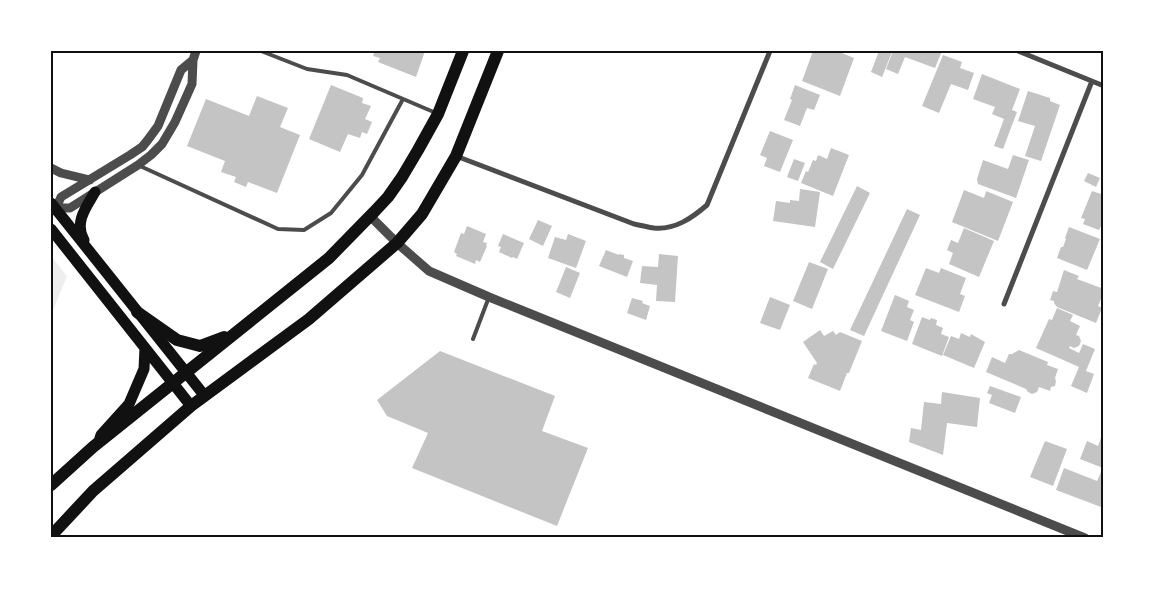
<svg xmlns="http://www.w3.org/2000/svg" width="1155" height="589" viewBox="0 0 1155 589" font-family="'PT Serif',serif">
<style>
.green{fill:#eee}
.building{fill:#c4c4c4}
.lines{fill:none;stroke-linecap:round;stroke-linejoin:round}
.service{stroke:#4c4c4c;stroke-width:4}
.minor{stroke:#4c4c4c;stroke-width:5}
.tertiary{stroke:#4c4c4c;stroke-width:9}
.primary{stroke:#111;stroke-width:11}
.trunk{stroke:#111;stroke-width:12}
.neatline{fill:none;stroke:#111;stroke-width:2}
</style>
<rect width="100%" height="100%" fill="#fff"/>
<path class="green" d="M51 256 67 276 51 315Z"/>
<path class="building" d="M375 51H425L416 77 378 62 380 58 373 56Z
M813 51H837L854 58 840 96 802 81Z
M879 51 892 52 882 77 871 72Z
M893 51H942L935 68 905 57 898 74 886 69Z
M943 55 962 62 960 68 974 73 968 90 951 84 939 113 922 106Z
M982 74 1020 89 1012 110 1017 112 1003 149 994 146 1004 119 992 114 995 107 973 99Z
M331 85 363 98 362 103 371 106 365 119 372 122 367 134 362 132 360 138 348 134 340 152 309 139Z
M795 85 820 95 814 110 807 108 800 126 784 120 792 100 790 99Z
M1028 91 1050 98V101L1060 105 1041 161 1025 156 1035 126 1018 121Z
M257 96 288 108 280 127 300 135 277 193 248 182 246 187 234 182 236 177 221 172 225 161 187 146 206 99 249 116Z
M770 131 793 140 780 172 764 166 767 158 760 155Z
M831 148 849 155 833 196 801 183 806 171 808 172 813 160 816 161 818 155 827 159Z
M1013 155 1029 160 1016 198 978 184 977 179 983 160 1008 169Z
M794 159 805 163 798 181 787 177Z
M1088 173 1100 178 1096 187 1084 181Z
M857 186 870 193 833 269 820 262Z
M800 189 820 192 815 227 773 221 776 201 790 203V200L799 201Z
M964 190 984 198 986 191 1013 202 998 241 952 222Z
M1092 191 1104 195V220L1099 230 1083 224 1085 219 1081 218Z
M907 209 920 215 864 336 850 330Z
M538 220 552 226 543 246 529 239Z
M467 226 486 234 483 242 487 243 486 246H487L480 262 476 260 475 264 456 256 457 254 454 252 461 233 464 234Z
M1069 227 1100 239 1087 270 1057 258 1061 247H1063L1066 239 1065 238Z
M964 228 994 241 979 277 949 264 953 253 947 250 951 240 958 243Z
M503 234 524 243 517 259 513 257 512 258 499 252 501 247 498 246Z
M568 234 586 241 576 268 548 258 555 237 566 240Z
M606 250 619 255V254L624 255V258L633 261 627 277 599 266Z
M659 254 678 256 675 302 656 301 657 285 640 283 642 266 658 267Z
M809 262 828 269 812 309 793 301Z
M566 267 580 273 570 298 556 292Z
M926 268 939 273 941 268 966 278 960 294 965 296 959 312 915 295Z
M1064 270 1079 276 1077 279 1104 289V292L1098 306 1102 308 1096 323 1057 307 1054 303V301L1050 300 1053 291 1057 292Z
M895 295 909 301 907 307 914 310 910 320 914 322 907 341 881 331Z
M770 297 790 305 780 330 760 323Z
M632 298 643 301 642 303 650 306 646 320 627 313Z
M1057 308 1073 315 1070 321 1080 326 1076 335 1079 336 1081 341 1079 346 1074 348 1070 346 1069 348 1079 353 1083 344 1095 349 1086 371 1094 374 1087 393 1071 386 1079 367 1036 348 1049 319 1052 320Z
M922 317 930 320 931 318 937 320 936 325 943 328 941 334 949 337 942 356 912 344Z
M820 330 824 336 833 331 836 335 840 332 862 341 849 373H847L840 391 808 378 814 364 816 365 817 363 803 342Z
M961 333 970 337 971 334 985 342 974 368 943 355 951 336 959 339Z
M1019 350 1048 362 1047 365 1058 369 1055 378 1056 381 1055 386 1051 387 1050 391 1039 387 1037 392 1032 394 1028 392 1026 389 986 372 992 357 1005 363 1009 354H1012Z
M440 351 555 396 542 431 588 448 557 526 412 468 428 433 387 416 377 400Z
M990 386 1021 397 1015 413 989 403 992 395 987 393Z
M942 392 980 398 977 427 947 423 943 455 909 442 911 428 921 430 924 402 941 404Z
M1102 435 1104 436V504H1102L1101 507 1056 490 1064 468 1097 481 1103 468 1080 459 1087 441 1098 446Z
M1045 441 1067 449 1053 486 1030 477Z"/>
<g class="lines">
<path class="service" d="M261 51 307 69 347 75 436 113
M140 166 278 229 304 230 331 213 362 175 403 99
M473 339 489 297"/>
<path class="minor" d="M1018 51 1104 86
M456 156 634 224C640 225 647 227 654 228 675 230 692 218 707 205L770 51
M1004 304 1092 81"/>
<path class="tertiary" d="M51 168 61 173 90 180
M56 208H70L138 165 151 155 162 144 175 122 192 84 193 60 196 51
M52 211 56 208 61 197 130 155 142 147 147 141 158 126 181 70 193 60
M370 216 397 243 429 271 489 297 1085 538"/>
<path class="primary" d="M51 203 204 395
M51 229 191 406
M84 240C74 223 86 207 95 192
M100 438 101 435 129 404 144 369 145 348"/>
<path class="trunk" d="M137 312 177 340 200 346 224 337
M51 485 93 447 329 258 374 212 388 197 402 177 418 150 438 114 463 51
M51 536 93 491 191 406 309 319 397 243 422 214 456 156 498 51"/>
</g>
<rect width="1155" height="589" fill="none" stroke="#ffffff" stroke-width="105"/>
<rect x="52" y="52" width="1050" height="484" class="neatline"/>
</svg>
